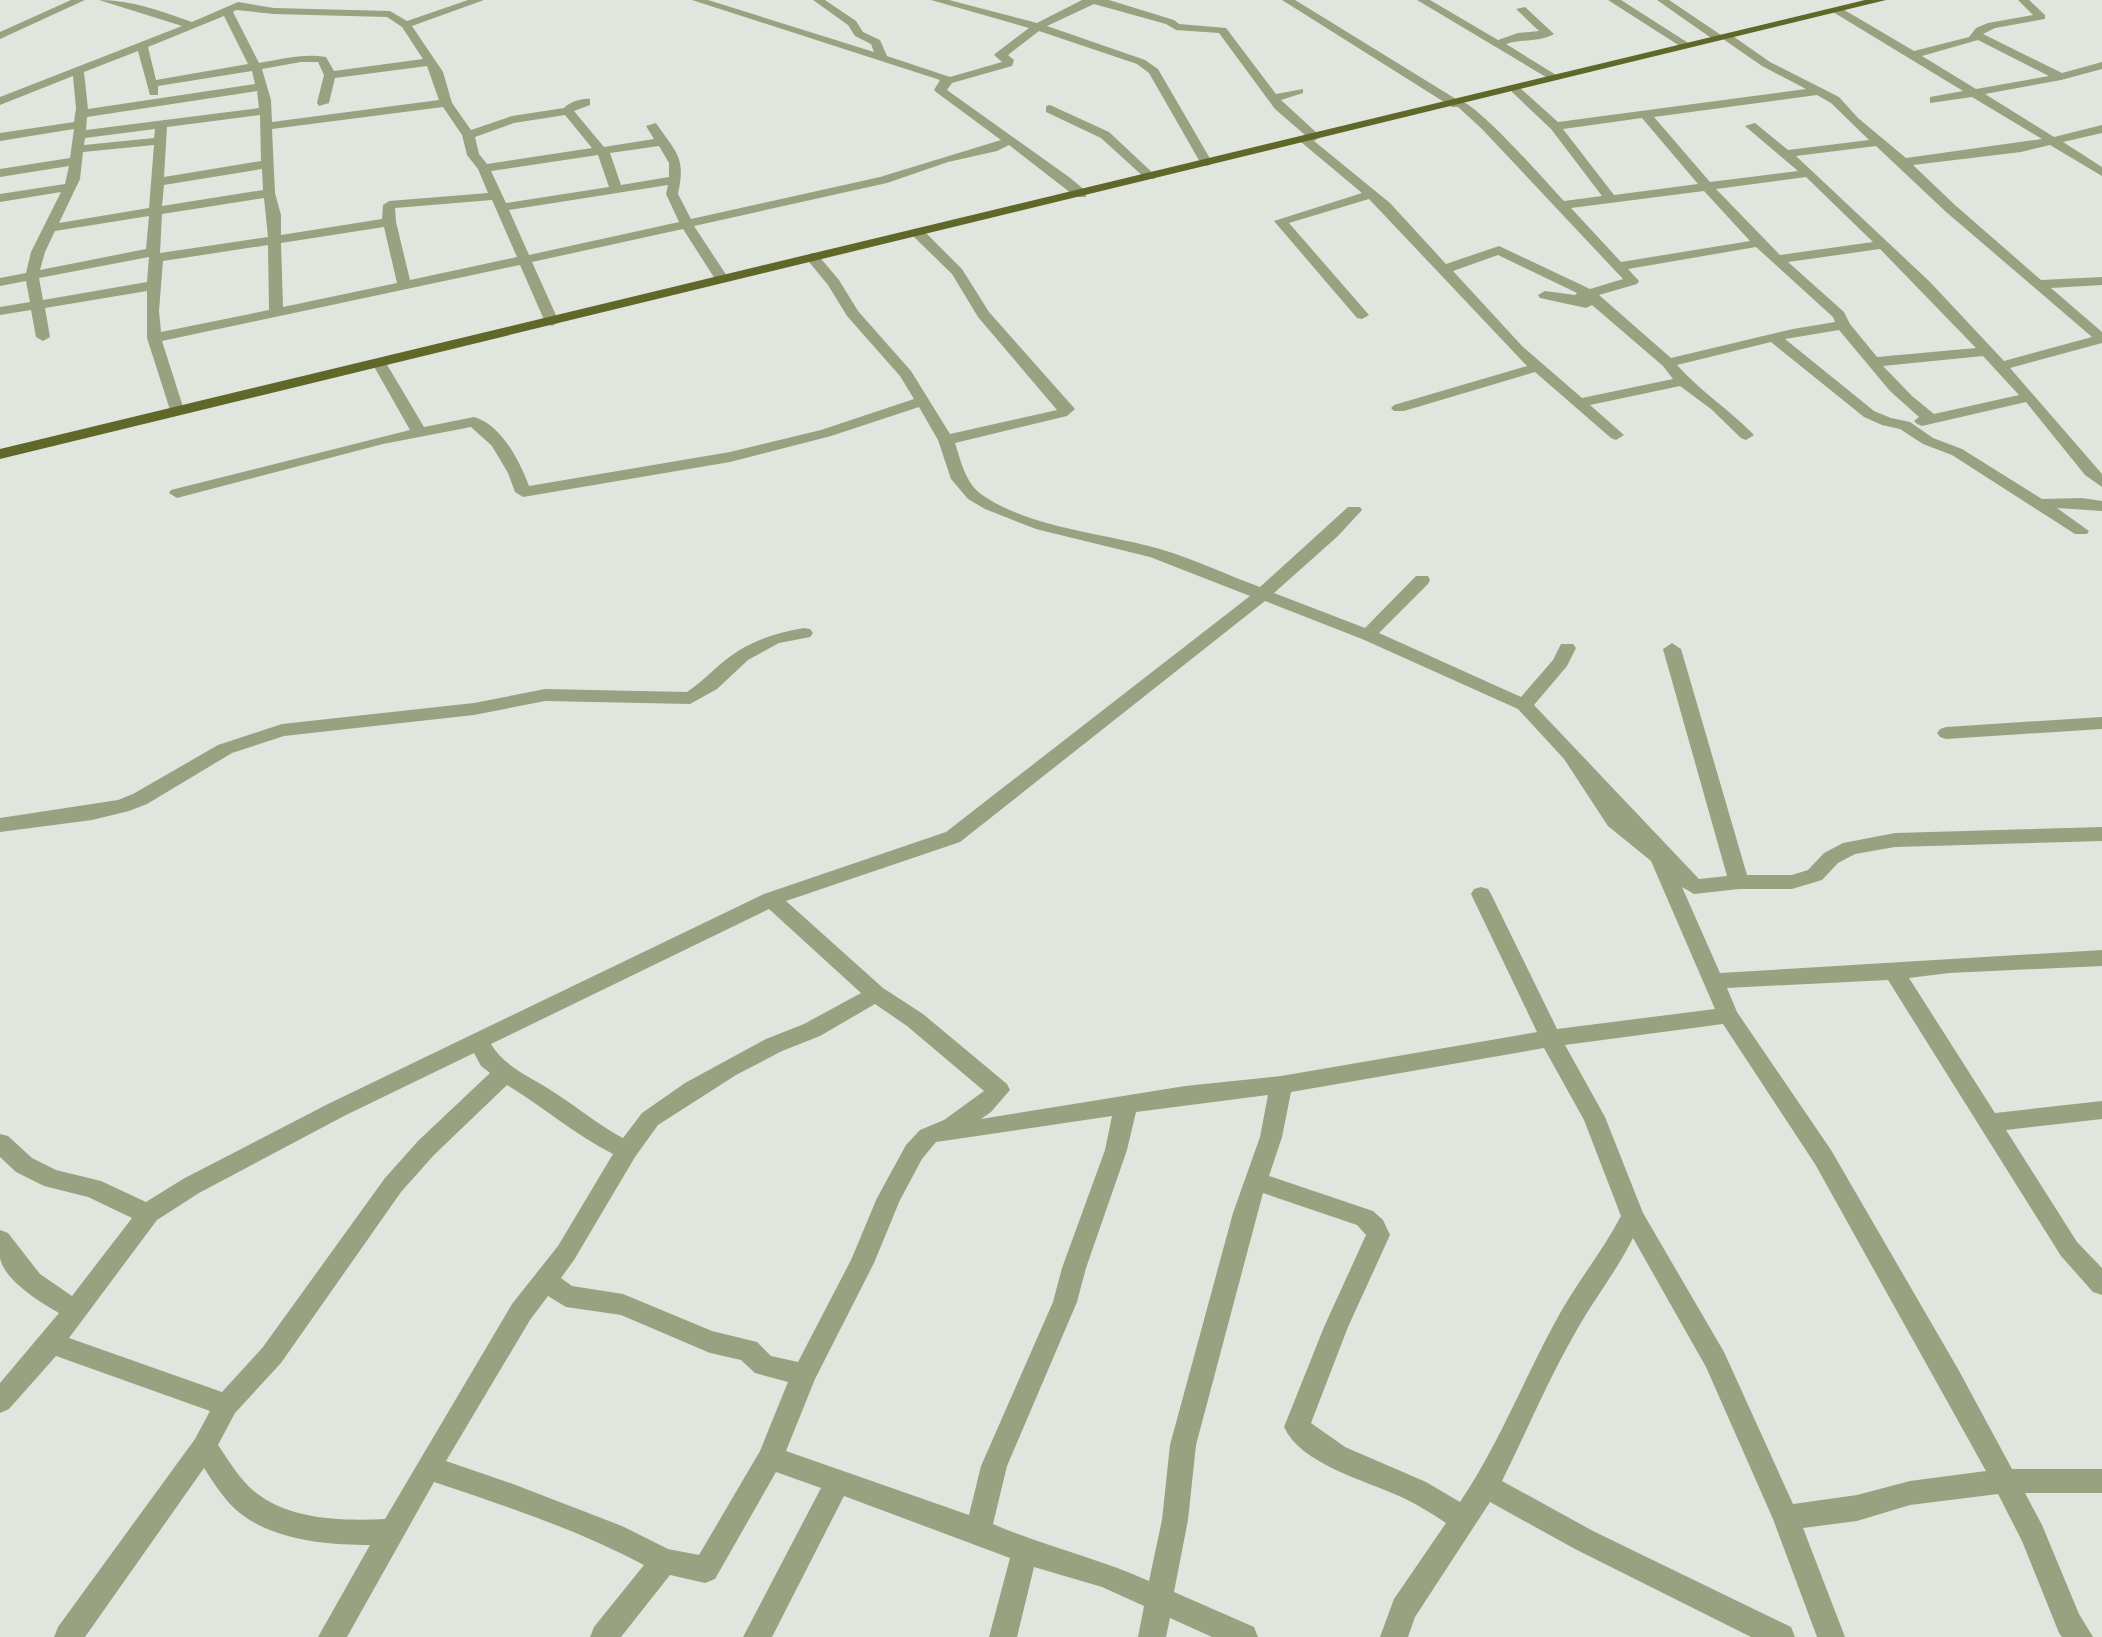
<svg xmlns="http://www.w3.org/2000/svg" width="2102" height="1637" viewBox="0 0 2102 1637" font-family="'Golos Text',sans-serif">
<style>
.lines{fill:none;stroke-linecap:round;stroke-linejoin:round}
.minor{fill:#9aa180;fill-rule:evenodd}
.major{fill:#5f6829;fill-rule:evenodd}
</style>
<rect width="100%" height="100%" fill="#e0e6de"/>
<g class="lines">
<path class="minor" d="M71 0H85L0 39V32Z
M99 0C132 0 161 11 192 22L238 2 274 8 390 11 407 21 468 0H484L412 26 443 72 452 103 471 130 512 116 564 108C569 102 583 98 590 99V105L574 111 604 147 654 139 646 126 656 123C677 154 686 157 678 194L691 219 880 177 1001 140 936 92 934 90 940 80 692 0H708L874 52 871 44 855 36 848 25 813 0H825L856 21 863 32 880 40 887 56 950 77 1002 62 994 55 996 53 1029 28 931 0H949L1037 23 1082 0H1109L1174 20 1179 24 1226 28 1276 94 1303 89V93L1281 100 1318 134 1320 137 1314 141 1390 203 1446 264 1499 246 1590 289 1623 279 1481 128 1458 107H1452L1282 0H1295L1456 99C1474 99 1548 184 1564 201L1602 196 1551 129 1512 92V88H1520L1558 122 1806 89 1762 66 1723 39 1714 40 1657 0H1669L1721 35 1730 34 1770 62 1839 97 1858 118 1906 158 2042 139 1972 97 1930 103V97L1963 91 1833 12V8H1841L1914 51 1969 37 1976 28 1988 23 2033 15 2018 0H2029L2045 15V19L1995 28 1983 34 2062 73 2102 62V69L2061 80 1985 94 2054 137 2102 125V133L2063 142 2102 167V176L2050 145 2021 152 1913 165 1955 205 2041 280 2102 277V285L2051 288 2102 332V343L2010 368 2102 474V487L2085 475 2026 402 1922 426 1917 424 1914 421 1919 417 1890 391 1839 330 1785 339 1874 411 1891 418 1910 422 1933 438 1962 449 2042 499 2082 498 2102 501V511L2057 508 2089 531 2087 534H2075L1952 455 1923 444 1900 429 1882 425 1864 417 1771 342 1677 365C1698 389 1728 409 1751 432L1754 435 1746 440 1741 438 1711 409 1680 386 1590 405 1624 435 1616 440 1611 438 1535 372 1404 411H1394L1391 408 1394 405 1527 366 1369 199 1289 223 1369 315 1362 319 1357 318 1274 221 1362 193 1301 142 1299 139 1305 135 1275 109 1219 33 1176 30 1166 24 1094 4 1047 26 1145 60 1158 69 1212 162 1210 165 1206 166 1200 162 1149 73 1137 64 1039 31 1008 55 1014 60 1012 66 952 83 947 90 1069 177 1086 191V197H1076L1009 145 997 151 948 162 887 183 694 226 729 279 722 283 717 282 683 229 532 262 559 322 552 326 545 322 520 265 162 341 184 410 176 415 171 413 147 338V291L45 308 50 337 43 341 36 337 31 310 0 315V307L30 302 26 281 0 286V278L26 273 31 252 61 192 0 202V194L65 184 69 166 0 177V169L70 158 74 129 0 141V133L74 122 76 108 73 76 0 105V97L182 26ZM236 10 274 14 387 17 402 27 423 59 334 71 326 57C304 53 281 59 259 63L233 12ZM224 16 248 64 156 80 148 47ZM1978 40 2049 76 1976 89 1922 56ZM138 51 150 95H158V86L252 71 255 84 88 109 84 72ZM301 62H318L324 75 317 103 319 106 329 103 335 78 427 66 439 100 272 122 271 100 262 69ZM257 91 259 108 86 130 87 117ZM1817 95 1831 103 1869 140 1788 150 1755 123 1745 126 1798 171 1710 182 1654 117ZM443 107 462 135 467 155 478 169 488 193 389 201 383 205 382 219 281 235V215L275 193 272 129ZM260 115 261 161 164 177 167 127ZM565 115 592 148 487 164 479 154 475 137 514 123ZM1642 118 1698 184 1614 195 1563 129ZM155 129 154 138 84 145 85 138ZM154 145 149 208 59 223 80 179 83 152ZM659 146 669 163V177L621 185 610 153ZM1876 146 1945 211 2092 337 2004 361 1930 282 1796 156ZM598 155 609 187 506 203 491 171ZM262 169 263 190 162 206 164 185ZM1806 177 1873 242 1780 255 1716 189ZM668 185 666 194 679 222 529 255 509 210ZM1704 191 1750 241 1621 262 1571 208ZM264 198 268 237 160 253 162 214ZM492 200 517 257 410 280 396 222 395 208ZM149 216 146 249 40 270 45 252 55 231ZM384 227 397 283 283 307 281 243ZM268 245 269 310 161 332 159 311 163 261ZM1756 247 1833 317 1835 322 1793 329 1671 358 1599 295 1637 284 1639 281 1628 269ZM1880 249 1976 348 1877 357 1850 324 1844 312 1788 262ZM1498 255 1577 293 1575 295 1545 291 1538 295 1540 298 1586 308 1592 305 1663 366 1673 379 1582 398 1523 347 1453 271ZM149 257 147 282 43 300 39 278ZM1983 356 2019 395 1934 414 1912 396 1883 366Z
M1417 0H1430L1498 40 1518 33 1539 31 1516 9 1525 7 1554 34C1541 42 1521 39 1506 44L1561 78 1551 80Z
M1608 0H1621L1693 46 1683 48Z
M1050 105 1109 132 1156 176 1154 179H1146L1101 138 1046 112V106Z
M918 229 923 230 962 269 989 312 1075 409 1067 416 955 443C961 461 965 482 981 494 1028 528 1105 533 1160 549 1194 559 1227 575 1260 587L1348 507H1360L1362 510 1338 536 1274 593 1365 628 1416 576H1428L1430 580 1428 584 1379 633 1521 697 1553 660 1561 644H1573L1576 648 1567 666 1534 705 1699 879 1727 876 1663 649 1672 643 1681 649 1747 875H1792L1808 870 1824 853 1843 843 1895 833 2102 827V841L1895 847 1855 854 1838 863 1822 880 1792 889H1739L1694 894 1682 887 1720 973 2102 950V966L1949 973 1909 978 1995 1113 2102 1101V1119L2006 1130 2077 1242 2102 1268V1295L2093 1292 2061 1256 1888 980 1727 988 1737 1012 1831 1150 1958 1369 2012 1469H2102V1493H2025L2042 1525 2079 1614 2093 1637H2062L2059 1633 2022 1541 1998 1494 1910 1505 1857 1521 1803 1528 1845 1637H1817L1773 1519 1706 1367 1633 1238C1616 1272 1592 1302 1574 1335 1547 1382 1526 1433 1502 1481L1593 1531 1791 1627 1795 1637H1751L1575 1549 1490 1502 1415 1617 1408 1637H1380L1394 1599 1446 1523C1431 1513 1415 1503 1399 1496 1364 1480 1301 1464 1284 1427L1324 1327 1366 1235 1357 1225 1263 1193 1196 1445 1188 1520 1174 1592 1254 1627 1258 1637H1212L1170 1618 1166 1637H1138L1144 1606 1102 1587 1034 1567 1017 1637H989L1010 1558 844 1496 772 1637H743L821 1488 776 1472 715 1579 705 1583 670 1575 621 1637H590L594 1627 644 1565C578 1530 506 1506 434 1482L347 1637H318L370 1545C326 1545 268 1540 234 1508 222 1496 213 1482 204 1468L85 1637H54L58 1627 195 1439 210 1411 56 1356 9 1409 0 1413V1383L59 1313C41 1303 4 1280 0 1258 0 1249 0 1239 0 1230L8 1233 40 1274 72 1296 132 1218 88 1197 44 1186 16 1172 0 1157V1134L8 1136 32 1158 56 1170 101 1181 146 1202 183 1179 328 1104 764 894 946 832 1250 596 1150 557 1036 529 985 509 968 499 951 479 938 440 919 407 831 436 730 462 523 497 515 492 508 473 492 446 471 427 383 444 177 498 169 493 171 490 410 430 372 363 379 359 386 363 424 427 474 417C502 425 520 462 529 486L730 452 821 430 914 399 900 376 847 316 828 285 805 257 812 253 817 254 839 280 858 311 911 371 950 434 1057 410 978 317 952 274 913 236 911 233ZM1265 601 1362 639 1518 709 1564 759 1608 826 1651 861 1715 1009 1557 1029 1491 894 1488 889 1481 887 1474 889 1471 894 1537 1032 1281 1076 1185 1086 981 1119 991 1112 1010 1090 1007 1084 923 1014 883 988 786 901 960 842ZM769 909 861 993 804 1024 766 1039 685 1083 642 1113 623 1138C598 1125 579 1108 555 1093 534 1078 505 1068 491 1044ZM875 1004 907 1026 984 1091 944 1120 920 1130 906 1145 877 1198 851 1260 798 1362 771 1356 757 1342 712 1331 623 1294 572 1286 561 1278 574 1260 635 1157 658 1125 736 1075 782 1051 820 1036ZM1723 1024 1815 1164 1986 1471 1910 1481 1857 1495 1793 1504 1724 1352 1643 1213 1605 1117 1565 1045ZM1544 1048 1584 1120 1621 1216C1601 1254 1573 1287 1553 1326 1522 1384 1497 1447 1460 1502L1426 1482 1345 1447 1311 1423 1348 1327 1390 1235 1383 1220 1373 1211 1269 1176 1282 1137 1291 1092ZM474 1053 481 1066 490 1073 418 1141 385 1178 263 1347 222 1392 69 1338 157 1220 199 1193 344 1116ZM507 1085C543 1107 575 1135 613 1154L558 1246 512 1304 385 1519C342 1521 290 1520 255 1492 240 1480 229 1461 218 1445L235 1413 281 1363 401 1192 434 1155ZM1268 1095 1260 1137 1233 1213 1170 1445 1162 1520 1149 1581C1098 1558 1044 1546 993 1524L1007 1466 1077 1302 1086 1268 1127 1150 1136 1112ZM1112 1116 1105 1150 1062 1268 1053 1302 981 1466 969 1515 786 1451 815 1379 874 1263 900 1200 922 1159 936 1142ZM548 1296 566 1307 621 1315 710 1353 741 1360 755 1373 788 1382 760 1451 699 1555 668 1549 622 1526 513 1484 446 1461 530 1320Z
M804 628 810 629 813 633 810 637 779 643 748 660 717 689 690 704 545 701 474 715 284 736 232 753 147 804 129 811 92 820 0 832V818L118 800 133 794 218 745 282 724 474 703 545 689 687 692C705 680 719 663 738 651 759 638 780 632 804 628Z
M2102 717V729L1946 739 1940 737 1937 733 1940 729 1946 727Z"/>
<path class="major" d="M1865 0H1886L0 459V449Z"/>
</g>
</svg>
